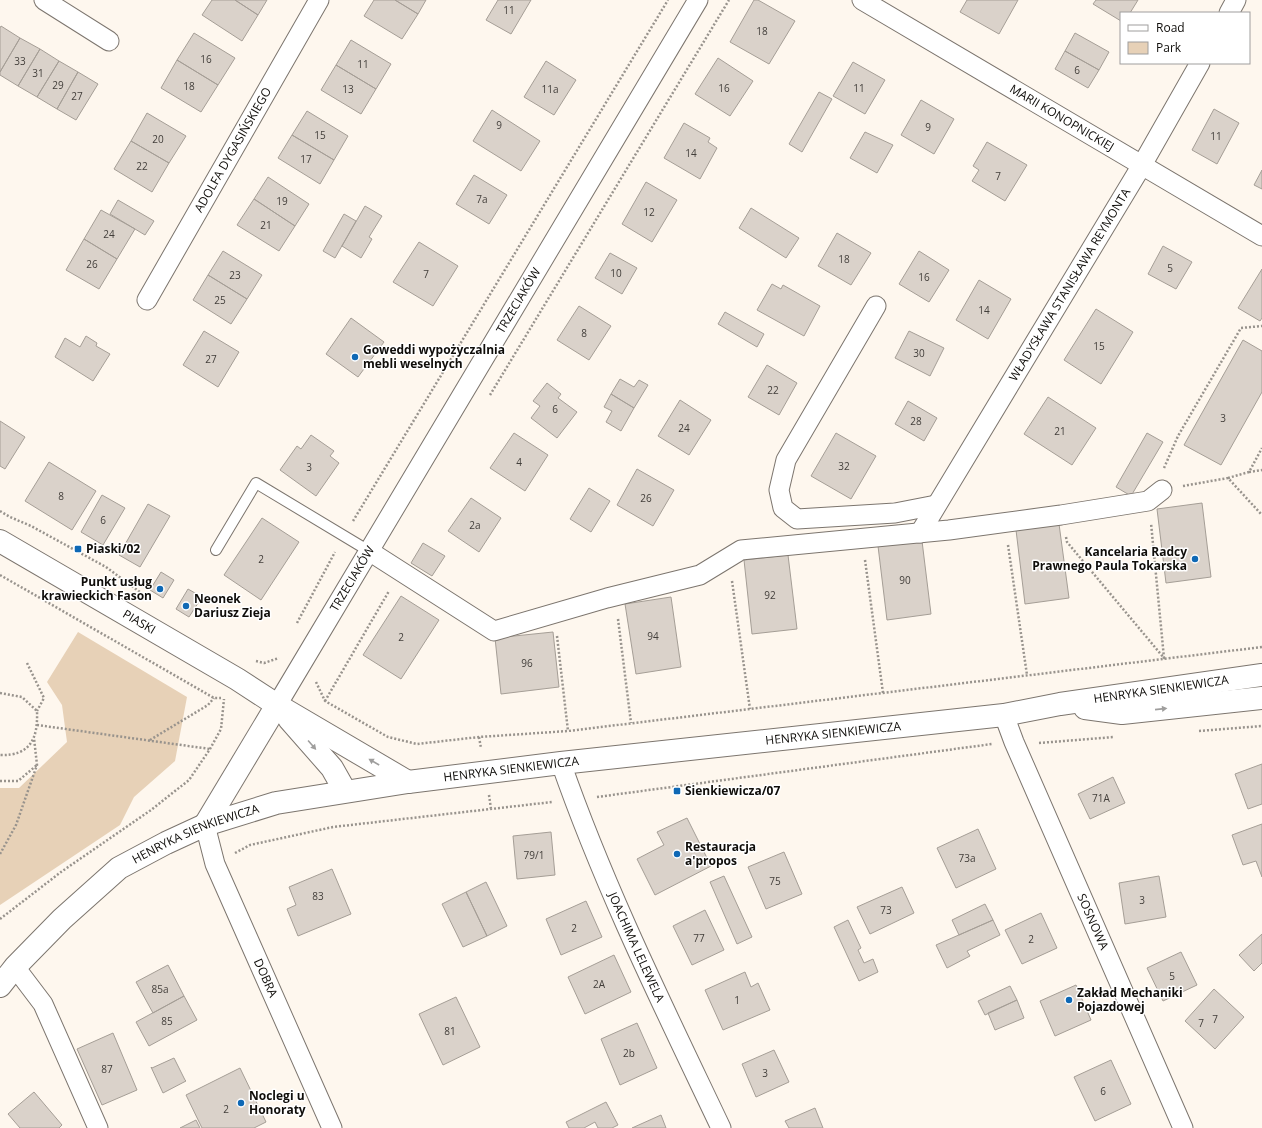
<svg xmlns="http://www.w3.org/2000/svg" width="1262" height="1128" viewBox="0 0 1262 1128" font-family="'Open Sans',sans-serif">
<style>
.green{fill:#e7d1b7}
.building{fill:#dad2ca;stroke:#a59e96}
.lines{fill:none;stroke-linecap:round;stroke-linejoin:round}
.lane-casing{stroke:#7c756e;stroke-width:12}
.street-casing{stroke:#7c756e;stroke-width:21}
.secondary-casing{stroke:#7c756e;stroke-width:24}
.path{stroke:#98938d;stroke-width:2.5;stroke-dasharray:2 2;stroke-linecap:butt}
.lane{stroke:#fff;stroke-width:10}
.street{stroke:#fff;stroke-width:19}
.secondary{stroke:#fff;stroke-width:22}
.oneway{fill:#9f9e9d}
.poi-dot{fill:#0e68b5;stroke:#fff;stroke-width:1.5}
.labels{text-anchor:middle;stroke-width:3;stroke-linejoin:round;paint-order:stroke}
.number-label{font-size:10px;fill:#423e3a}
.street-label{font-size:12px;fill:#0f0d0a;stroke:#fff}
.poi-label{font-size:12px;font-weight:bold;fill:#0f0d0a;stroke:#fff;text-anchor:start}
</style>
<rect width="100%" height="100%" fill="#fef7ee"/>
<path class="green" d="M78 632 187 697 175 761 134 797 120 825 0 905V788H19L67 742 62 705 47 682Z"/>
<path class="building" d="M212 0H235L258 15 242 41 202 15Z
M235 0H267L258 15Z
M374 0H395L418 14 402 39 364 16Z
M395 0H426L418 14Z
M498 0H531L511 34 486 20Z
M754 0H758L795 21 769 64 730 42Z
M967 0H1018L999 34 960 12Z
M1096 0H1138L1130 13H1121V21L1093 4Z
M1 26 20 38 0 72V28Z
M194 33 235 58 218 85 177 60Z
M1075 33 1109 52 1099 70 1065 51Z
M20 38 40 49 18 86 0 75V72Z
M351 40 391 64 376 89 336 65Z
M40 49 59 61 37 97 18 86Z
M1065 51 1099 70 1088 88 1055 69Z
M718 58 753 81 730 116 695 94Z
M177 60 218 85 201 112 161 88Z
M59 61 78 72 57 109 37 97Z
M546 61 576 80 554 115 524 97Z
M853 62 885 80 865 114 833 96Z
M336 65 376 89 361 114 321 90Z
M78 72 98 84 76 120 57 109Z
M819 92 832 99 802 152 789 144Z
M921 100 954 119 934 154 901 135Z
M1214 109 1239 123 1217 164 1192 150Z
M492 110 540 141 521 171 473 141Z
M307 111 348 136 334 160 292 135Z
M147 113 186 136 169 163 131 141Z
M684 123 710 138 708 142 717 148 700 179 664 158Z
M865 132 893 145 877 173 850 158Z
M292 135 334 160 320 184 278 158Z
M131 141 169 163 152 192 114 169Z
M987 142 1027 165 1005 201 972 181 979 170 973 166Z
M1262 170V189L1254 185Z
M474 175 507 195 489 224 456 204Z
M268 177 309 204 295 226 254 199Z
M646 182 677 200 652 242 622 224Z
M254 199 295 226 279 251 237 225Z
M118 200 154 221 145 235 110 214Z
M365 206 382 216 369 237 372 239 361 258 342 246Z
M751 208 799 238 786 258 739 228Z
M101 210 135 229 117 259 84 239Z
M344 214 356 221 335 258 323 251Z
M837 233 871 253 851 285 818 266Z
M84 239 117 259 99 289 66 270Z
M419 242 458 266 433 306 393 282Z
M1163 246 1192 262 1176 289 1148 274Z
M223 251 262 275 247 299 208 275Z
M919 251 949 270 929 302 899 284Z
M610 253 637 268 622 294 595 278Z
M1262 269V318L1260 321 1238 308Z
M208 275 247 299 231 324 193 300Z
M979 280 1011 299 988 339 956 320Z
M772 284 781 289 783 285 820 306 804 336 757 310Z
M579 306 611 326 589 360 557 340Z
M1096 309 1133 332 1101 384 1064 360Z
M725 312 764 334 757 347 718 324Z
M351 318 384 342 358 377 326 354Z
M204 331 239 352 218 387 183 365Z
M909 331 944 348 930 376 895 358Z
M86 336 97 343 96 346 110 354 93 381 55 357 65 338 80 347Z
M1243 340 1262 351V392L1221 465 1184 445Z
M767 365 797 383 779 415 748 397Z
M620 379 634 387 639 380 648 385 634 408 611 394Z
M547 383 561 394 558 398 577 412 557 438 531 418 540 406 533 401Z
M611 394 634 408 621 431 606 422 612 411 604 407Z
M1048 397 1096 428 1072 465 1024 434Z
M680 400 711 420 689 455 658 436Z
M908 401 937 418 924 441 895 424Z
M0 421 25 437 5 469 0 466Z
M514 433 548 455 525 491 490 468Z
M836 433 876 456 851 499 811 476Z
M1147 433 1163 442 1131 496 1116 487Z
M311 435 334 451 330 456 339 463 316 496 280 470 297 446 301 449Z
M49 462 96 491 72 530 25 501Z
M637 469 674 490 653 526 617 505Z
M589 488 610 501 591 532 570 519Z
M102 495 125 508 103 545 81 532Z
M471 498 501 518 479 552 448 531Z
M1202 503 1211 577 1166 583 1157 509Z
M148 504 170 516 140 567 119 555Z
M262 518 299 542 261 600 224 575Z
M1059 524 1069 598 1025 604 1016 530Z
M922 541 931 614 887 620 878 546Z
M423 543 445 556 432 576 411 563Z
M788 555 797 629 752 634 744 560Z
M161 572 174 580 163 598 150 590Z
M188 589 202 597 189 617 176 609Z
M401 596 439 620 401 679 363 655Z
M671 597 681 667 636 674 625 604Z
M553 632 559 687 501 694 495 638Z
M1262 764V804L1248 809 1235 774Z
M1113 777 1125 803 1090 819 1078 794Z
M687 818 711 866 655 895 637 859 664 845 657 832Z
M1262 824V877L1256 861 1243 865 1232 835Z
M978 829 996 869 956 888 937 848Z
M551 832 555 875 517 879 513 836Z
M784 852 802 894 766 909 748 867Z
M332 869 351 914 298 936 287 909 296 905 289 887Z
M724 876 752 937 737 944 710 882Z
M1159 876 1166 917 1125 924 1119 883Z
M486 882 507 926 487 936 466 892Z
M902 887 914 913 870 934 857 907Z
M466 892 487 936 463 947 442 904Z
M586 901 602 937 561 955 546 919Z
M985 904 993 920 959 935 952 920Z
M705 910 724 950 692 965 673 926Z
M1041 913 1057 948 1022 964 1005 930Z
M848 920 861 948 858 950 864 963 873 959 878 972 859 981 834 927Z
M993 920 1000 935 967 951 970 956 947 968 936 945Z
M1262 934V963L1254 971 1239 955Z
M1181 952 1197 985 1163 1001 1147 968Z
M614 955 631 992 585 1014 568 977Z
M168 965 184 996 153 1013 136 982Z
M745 972 751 987 758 983 770 1010 723 1030 705 990Z
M1076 985 1091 1020 1055 1036 1040 1001Z
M1010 986 1017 1000 985 1015 978 1001Z
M1214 989 1244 1017 1215 1049 1185 1021Z
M184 996 197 1020 149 1046 136 1022Z
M456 997 480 1047 443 1065 419 1014Z
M1017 1000 1024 1018 995 1030 988 1013Z
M637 1023 657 1068 620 1085 601 1039Z
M113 1033 137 1090 102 1105 77 1049Z
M774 1050 789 1082 756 1097 742 1064Z
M174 1058 185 1080 186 1081 163 1093 151 1067 152 1068Z
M1111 1060 1131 1104 1095 1121 1074 1077Z
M240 1068 266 1122 254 1128H202L186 1095Z
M34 1092 62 1125 59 1128H20L8 1114Z
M606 1102 618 1125 612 1128H598L595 1122 584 1128H569L566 1122Z
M815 1108 823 1128H789L785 1121Z
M661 1115 666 1128H632Z
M196 1120 200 1128H180Z"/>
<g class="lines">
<g class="lane-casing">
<path id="lane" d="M216 550 256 483 369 551"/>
</g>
<g class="street-casing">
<g id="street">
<path d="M44 0 109 41"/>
<path id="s1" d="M862 0 1262 236"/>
<path d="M1229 13 1236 0"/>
<path id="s2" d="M147 300 319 0"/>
<path d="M876 306 786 460 779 490 783 508 797 519 895 513 936 505"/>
<path id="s3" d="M920 533 1142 165 1200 63"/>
<path d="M369 551 494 631 607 598 700 575 741 550 949 530 1061 515 1148 501 1162 490"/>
<path id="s4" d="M277 705 698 0"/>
<path id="s5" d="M1004 715 1014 742 1183 1128"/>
<path id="s6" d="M561 763C605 889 664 1008 721 1128"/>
<path id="s7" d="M205 825 215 864 332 1128"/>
<path d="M15 967 43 1004 98 1128"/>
</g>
</g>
<g class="secondary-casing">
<g id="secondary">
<path id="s8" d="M0 541 237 679 277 705 408 782"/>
<path d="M1085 708 1122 713 1262 698"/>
<path d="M289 719 332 768 345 791"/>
<path d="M205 825 277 705"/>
<path id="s9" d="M0 986 15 967 62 919 119 868 166 843 205 825 276 803 408 782 561 763 1004 715 1060 704 1262 675"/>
</g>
</g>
<path class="path" d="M490 395 729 0
M1164 468 1178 436 1241 328 1262 326
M1249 472 1262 470
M1228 478 1249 472 1262 448
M1183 486 1228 478 1262 515
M0 511 10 517 31 526 106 567 148 598
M353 521 668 0
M1066 537 1067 542 1164 658 1151 523
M1008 545 1027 675
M865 560 883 693
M0 575 214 698H221
M732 581 750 709
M618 619 631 723
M297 623 335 552
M557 636 568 731
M256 661 264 663 279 658
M27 663 44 698 37 711
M316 682 325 701 388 737 417 744 479 737 568 731 1262 647
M0 693 22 697 37 711C38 738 31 756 0 755
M325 701 389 591
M37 725 210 749
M1199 731 1262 726
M479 737 481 748
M150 740 208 705 214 698
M1039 743 1114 737
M0 781H18L37 765
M489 795 491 809
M597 797 992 744
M235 853 250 845 333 827 552 802
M0 854 16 825 37 765 34 738
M0 919 61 872 151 810 189 780 210 749 221 729 224 699"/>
<use href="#lane" class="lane"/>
<use href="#street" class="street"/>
<use href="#secondary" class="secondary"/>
</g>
<defs><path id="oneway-solid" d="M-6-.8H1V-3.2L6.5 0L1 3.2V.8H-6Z"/></defs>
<g class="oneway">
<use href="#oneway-solid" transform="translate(1161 709) rotate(-6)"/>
<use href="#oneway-solid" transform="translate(312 745) rotate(49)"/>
<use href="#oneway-solid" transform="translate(374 762) rotate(-150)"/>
</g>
<g class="poi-dot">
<circle cx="355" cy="357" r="4"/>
<rect x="74" y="545" width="8" height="8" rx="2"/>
<circle cx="1195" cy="559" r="4"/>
<circle cx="160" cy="589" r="4"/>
<circle cx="186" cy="606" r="4"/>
<rect x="673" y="787" width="8" height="8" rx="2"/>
<circle cx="677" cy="854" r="4"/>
<circle cx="1069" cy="1000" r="4"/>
<circle cx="241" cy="1103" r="4"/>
</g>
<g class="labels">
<g class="number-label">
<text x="509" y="14">11</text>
<text x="762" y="35">18</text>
<text x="206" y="63">16</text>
<text x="20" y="65">33</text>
<text x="363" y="68">11</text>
<text x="1077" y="74">6</text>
<text x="38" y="77">31</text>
<text x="58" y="89">29</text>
<text x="189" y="90">18</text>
<text x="724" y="92">16</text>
<text x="859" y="92">11</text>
<text x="348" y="93">13</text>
<text x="550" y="93">11a</text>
<text x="77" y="100">27</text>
<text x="499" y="129">9</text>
<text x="928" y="131">9</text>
<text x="320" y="139">15</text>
<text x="1216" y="140">11</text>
<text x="158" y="143">20</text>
<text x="691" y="157">14</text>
<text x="306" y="163">17</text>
<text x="142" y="170">22</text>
<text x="998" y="180">7</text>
<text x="482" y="203">7a</text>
<text x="282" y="205">19</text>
<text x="649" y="216">12</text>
<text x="266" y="229">21</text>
<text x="109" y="238">24</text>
<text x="844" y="263">18</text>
<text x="92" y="268">26</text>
<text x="1170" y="272">5</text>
<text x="616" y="277">10</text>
<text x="426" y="278">7</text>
<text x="235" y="279">23</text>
<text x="924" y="281">16</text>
<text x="220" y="304">25</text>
<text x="984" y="314">14</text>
<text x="584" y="337">8</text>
<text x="1099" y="350">15</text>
<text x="919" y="357">30</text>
<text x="211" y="363">27</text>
<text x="773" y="394">22</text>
<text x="555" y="413">6</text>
<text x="1223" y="422">3</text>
<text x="916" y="425">28</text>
<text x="684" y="432">24</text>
<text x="1060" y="435">21</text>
<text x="519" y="466">4</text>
<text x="844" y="470">32</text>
<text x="309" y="471">3</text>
<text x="61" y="500">8</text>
<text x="646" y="502">26</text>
<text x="103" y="524">6</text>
<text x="475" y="529">2a</text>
<text x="261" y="563">2</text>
<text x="905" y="584">90</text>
<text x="770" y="599">92</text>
<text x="653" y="640">94</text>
<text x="401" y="641">2</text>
<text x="527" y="667">96</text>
<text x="1101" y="802">71A</text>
<text x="534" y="859">79/1</text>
<text x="967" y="862">73a</text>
<text x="775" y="885">75</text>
<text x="318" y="900">83</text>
<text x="1142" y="904">3</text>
<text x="886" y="914">73</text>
<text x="574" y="932">2</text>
<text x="699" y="942">77</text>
<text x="1031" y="943">2</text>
<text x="1172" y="980">5</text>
<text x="599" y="988">2A</text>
<text x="160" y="993">85a</text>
<text x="737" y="1004">1</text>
<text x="1215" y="1023">7</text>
<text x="167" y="1025">85</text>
<text x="1201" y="1027">7</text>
<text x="450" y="1035">81</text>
<text x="629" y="1057">2b</text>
<text x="107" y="1073">87</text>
<text x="765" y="1077">3</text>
<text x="1103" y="1095">6</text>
<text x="226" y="1113">2</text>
</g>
<g class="street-label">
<text dy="4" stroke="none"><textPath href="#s1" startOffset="232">MARII KONOPNICKIEJ</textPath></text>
<text dy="4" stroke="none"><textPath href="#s2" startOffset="173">ADOLFA DYGASIŃSKIEGO</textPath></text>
<text dy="4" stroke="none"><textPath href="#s3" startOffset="290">WŁADYSŁAWA STANISŁAWA REYMONTA</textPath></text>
<text dy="4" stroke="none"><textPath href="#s4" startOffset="471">TRZECIAKÓW</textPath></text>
<text dy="4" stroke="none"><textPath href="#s4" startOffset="147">TRZECIAKÓW</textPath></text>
<text dy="4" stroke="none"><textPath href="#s8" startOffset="161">PIASKI</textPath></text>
<text dy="4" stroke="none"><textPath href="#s9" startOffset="1231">HENRYKA SIENKIEWICZA</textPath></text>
<text dy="4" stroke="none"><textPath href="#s9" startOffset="900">HENRYKA SIENKIEWICZA</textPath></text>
<text dy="4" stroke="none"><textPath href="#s9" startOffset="576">HENRYKA SIENKIEWICZA</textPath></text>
<text dy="4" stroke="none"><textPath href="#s9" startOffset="252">HENRYKA SIENKIEWICZA</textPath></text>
<text dy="4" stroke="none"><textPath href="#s5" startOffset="225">SOSNOWA</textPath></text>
<text dy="4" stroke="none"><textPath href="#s6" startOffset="199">JOACHIMA LELEWELA</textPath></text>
<text dy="4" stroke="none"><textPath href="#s7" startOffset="165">DOBRA</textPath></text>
</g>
<g class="poi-label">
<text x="363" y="354">Goweddi wypożyczalnia<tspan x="363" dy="14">mebli weselnych</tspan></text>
<text x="86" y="553">Piaski/02</text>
<text x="1187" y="556" text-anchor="end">Kancelaria Radcy<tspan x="1187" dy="14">Prawnego Paula Tokarska</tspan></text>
<text x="152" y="586" text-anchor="end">Punkt usług<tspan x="152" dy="14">krawieckich Fason</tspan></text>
<text x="194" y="603">Neonek<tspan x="194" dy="14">Dariusz Zieja</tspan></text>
<text x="685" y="795">Sienkiewicza/07</text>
<text x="685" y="851">Restauracja<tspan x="685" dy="14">a'propos</tspan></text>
<text x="1077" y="997">Zakład Mechaniki<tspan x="1077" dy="14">Pojazdowej</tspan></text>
<text x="249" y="1100">Noclegi u<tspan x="249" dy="14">Honoraty</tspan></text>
</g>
</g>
<rect x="1120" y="12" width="130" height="52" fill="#ffffff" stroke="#9f9e9d"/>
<rect x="1128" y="25" width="20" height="6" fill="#ffffff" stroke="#9f9e9d"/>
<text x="1156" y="32" font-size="12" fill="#0f0d0a">Road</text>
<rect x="1128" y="42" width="20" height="12" fill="#e7d1b7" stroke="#9f9e9d"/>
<text x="1156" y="52" font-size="12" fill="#0f0d0a">Park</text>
</svg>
